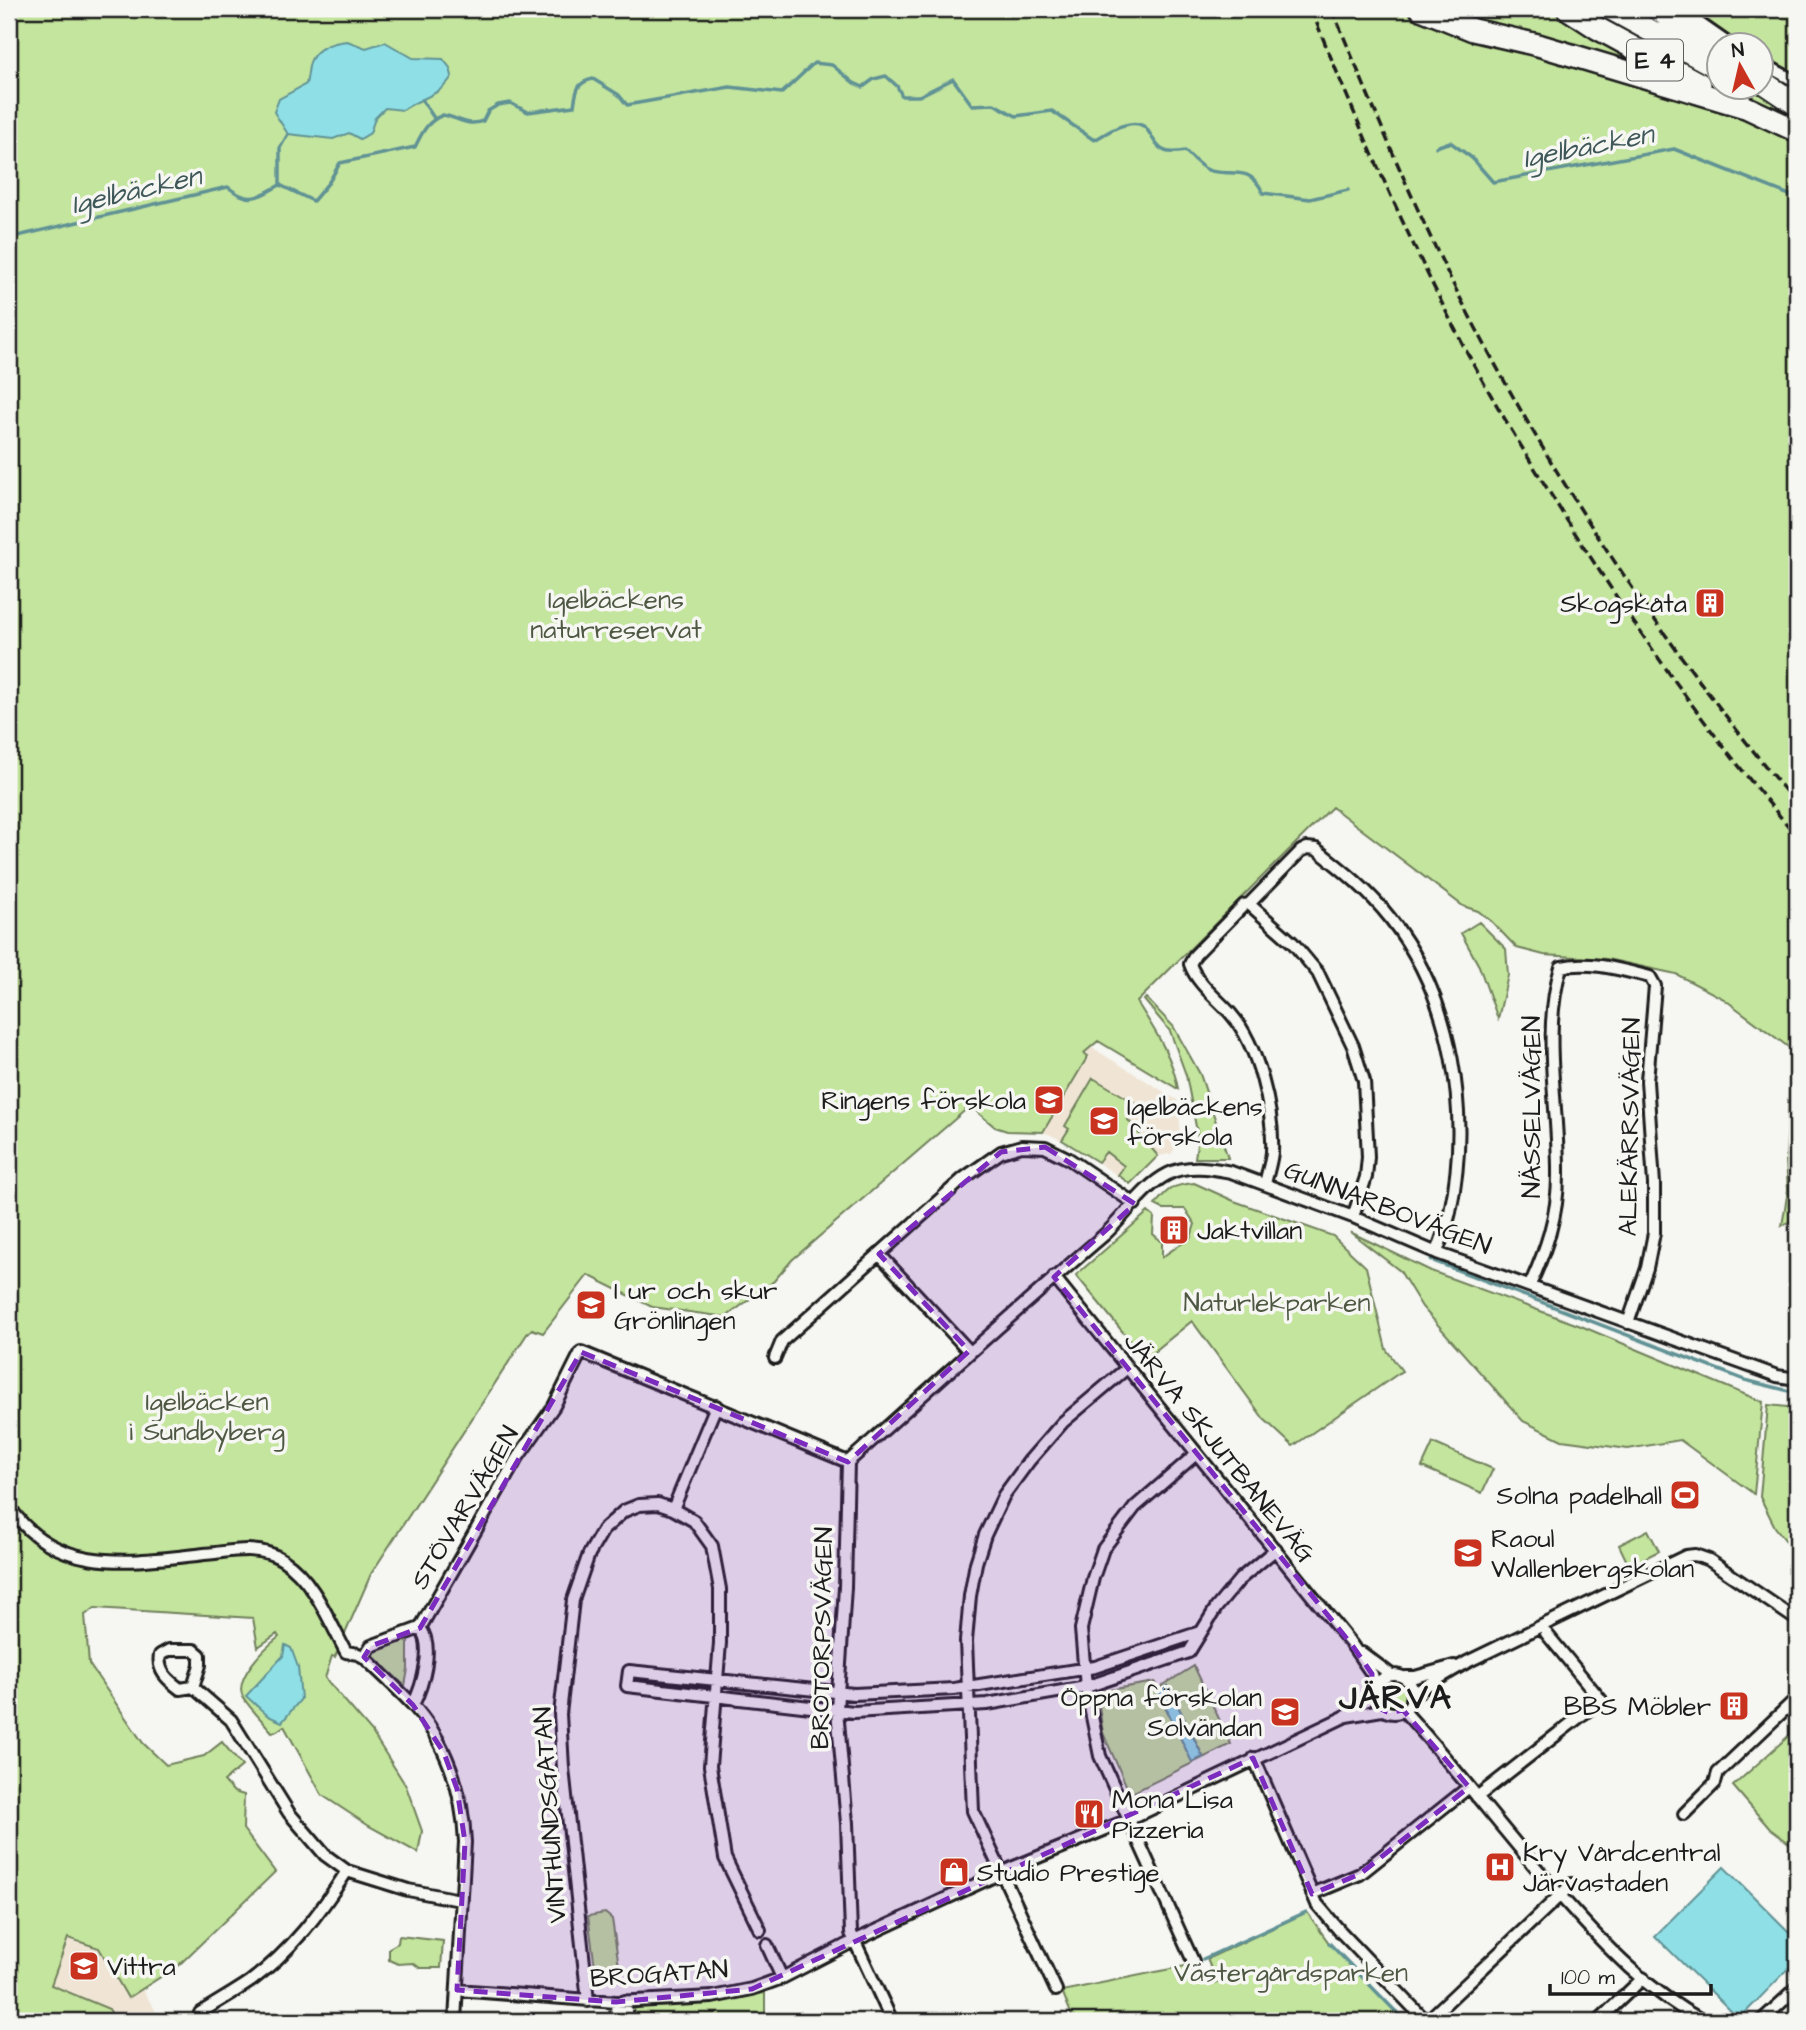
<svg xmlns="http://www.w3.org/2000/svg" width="1806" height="2030" viewBox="0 0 1806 2030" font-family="'Architects Daughter',sans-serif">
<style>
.built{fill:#f0e5d5}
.green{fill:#c4e59d;stroke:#70805c;stroke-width:2;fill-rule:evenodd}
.water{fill:#8fe0e6;stroke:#619295;stroke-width:2}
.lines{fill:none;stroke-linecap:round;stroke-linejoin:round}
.stream{stroke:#619295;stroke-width:3.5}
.street-casing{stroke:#1c1c1c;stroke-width:16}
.highway-casing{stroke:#1c1c1c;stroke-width:26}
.street{stroke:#f6f6f2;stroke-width:10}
.highway{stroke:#f6f6f2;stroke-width:21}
.rail{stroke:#1c1c1c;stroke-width:3.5;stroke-dasharray:10 5;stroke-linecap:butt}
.marked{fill:#7b2cbf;fill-opacity:0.2;stroke:#7b2cbf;stroke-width:5;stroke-dasharray:14 9;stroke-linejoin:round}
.labels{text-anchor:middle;stroke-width:7;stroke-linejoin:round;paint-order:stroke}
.shield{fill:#f6f6f2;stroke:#5d5d5c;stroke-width:2}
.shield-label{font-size:24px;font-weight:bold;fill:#1c1c1c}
.park-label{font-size:26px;fill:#4e5843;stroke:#f6f6f2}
.poi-label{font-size:26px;fill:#1c1c1c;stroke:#f6f6f2;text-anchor:start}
.street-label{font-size:26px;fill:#1c1c1c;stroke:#f6f6f2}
.water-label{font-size:28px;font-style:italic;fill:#3e5759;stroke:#f6f6f2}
.district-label{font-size:33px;font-weight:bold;letter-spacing:2px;fill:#1c1c1c;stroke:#f6f6f2}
</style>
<rect width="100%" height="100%" fill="#f6f6f2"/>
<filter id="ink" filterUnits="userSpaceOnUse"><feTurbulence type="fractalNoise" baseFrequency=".0143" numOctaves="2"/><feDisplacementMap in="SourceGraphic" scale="14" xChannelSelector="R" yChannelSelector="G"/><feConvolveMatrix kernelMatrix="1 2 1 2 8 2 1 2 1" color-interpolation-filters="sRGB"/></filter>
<g filter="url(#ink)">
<path class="built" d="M1091 1047 1179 1101 1180 1126 1177 1146 1171 1154 1158 1156 1130 1184 1073 1146 1049 1134 1026 1130 1007 1131 1054 1076Z
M68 1938 99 1948 128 1997 142 1989 162 2021H40V2015Z"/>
<path class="green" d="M9 9H1797V1216L1782 1226 1788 1190 1786 1160 1791 1049 1724 999 1676 974 1607 959 1544 955 1517 948 1491 921 1478 911 1463 906 1332 807 1137 1002C1154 1029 1173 1057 1178 1089L1098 1041 1084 1053 1088 1056 1043 1132 1007 1131 995 1127 970 1106 792 1260 774 1281 726 1317 652 1307 588 1275 543 1333 532 1329 527 1334 371 1574 335 1657 332 1656 325 1678 372 1732 406 1786 422 1831 418 1853 369 1826 322 1795 284 1726 277 1731 272 1732C263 1721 250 1709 243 1697 233 1678 266 1647 279 1637L277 1634 258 1647 253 1618 95 1608 85 1615 89 1664 143 1743 166 1765 204 1756 222 1742 242 1766 224 1781 234 1792 244 1795 243 1829 275 1872 179 1965 128 1998 99 1948 68 1938 51 1985 109 2009 116 2021H9ZM1718 46H1760V88H1718Z
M1479 922 1506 949 1508 975 1498 1019 1479 966 1461 933Z
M1146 998 1173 1026 1200 1074 1228 1158H1195L1198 1137 1186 1075 1170 1031 1144 1000Z
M1093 1078 1137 1104 1128 1120 1158 1156 1130 1184 1118 1175 1124 1166 1106 1152 1098 1162 1062 1140 1069 1129 1065 1126Z
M1194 1183 1234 1201 1333 1236 1366 1267 1386 1349 1402 1371 1293 1446 1264 1419 1192 1321 1145 1359 1076 1275 1148 1212 1154 1217 1153 1234 1162 1242V1257L1191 1237 1195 1224 1185 1209H1163L1155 1205C1168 1188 1173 1185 1194 1183Z
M1350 1232 1431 1271 1581 1326 1763 1402 1754 1494 1680 1440 1628 1449 1562 1440 1523 1421 1422 1307 1400 1271Z
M1768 1405 1797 1408V1555L1775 1527 1760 1497Z
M1433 1443 1493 1469 1482 1493 1422 1467Z
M1648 1530 1659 1551 1629 1566 1619 1545Z
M408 1636V1669L405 1686 372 1655 374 1652Z
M1194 1666 1231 1744 1130 1794 1103 1733 1097 1692 1155 1682 1157 1689ZM1168 1686 1203 1756 1192 1762 1158 1692Z
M1382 1693a13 13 0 1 1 26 0a13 13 0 1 1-26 0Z
M1793 1732 1797 1734V1849L1770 1829 1733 1786Z
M1307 1912 1329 1943 1405 2021H1074L1062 1991 1185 1966 1206 1984 1217 1983 1207 1959Z
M605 1913 612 1919 620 1973 599 1976 594 1960 588 1916Z
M399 1936 443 1941 441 1968H420L413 1963 398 1964 389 1960V1948L398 1943Z
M765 1993V2021H632L634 2009 653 2004 713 2001Z"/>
<path class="water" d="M347 41 366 48 385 42 413 58 443 59 450 68 452 76C440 97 420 97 403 110L385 108 375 118 370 133 360 139 349 133 333 139 288 134 274 112 279 99 306 84C308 77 308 66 311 60 317 47 334 42 347 41Z
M285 1645 291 1648 298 1667 301 1699 282 1722 268 1716 246 1696 283 1656Z
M1168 1686 1203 1757 1192 1762 1158 1691Z
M1724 1867 1797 1940V1960L1739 2019 1655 1936Z"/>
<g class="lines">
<path class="stream" d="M422 100 434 118
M1436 147 1450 142 1472 158 1493 182 1674 149 1797 198
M280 185V148L288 134
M9 238 228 187C250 205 258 197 280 185L313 201 329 182 340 163 415 147C422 133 427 121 443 115 459 118 466 127 483 121L488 111 498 105 510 103 528 112 574 106C576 91 577 82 593 79L619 95 627 105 730 87 782 93 814 63 832 65 854 83 863 87 874 79 886 76 897 86 902 96H919L953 79 972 105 994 104 1016 116 1052 111 1094 140C1104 135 1114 127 1125 125 1152 117 1148 142 1163 150 1169 154 1179 152 1185 151 1192 157 1200 167 1208 170 1227 178 1250 162 1263 193L1310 199 1348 190
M1431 1260 1745 1380 1797 1393
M1329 1943 1403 2019
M1203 1959 1306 1912"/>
<g class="street-casing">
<path id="street" d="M1679 9 1732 46
M1760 62 1797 82
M1249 904 1293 943 1318 973 1353 1046 1364 1081 1368 1157 1366 1177 1353 1217
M1265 1184C1267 1174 1271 1163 1272 1152 1274 1111 1258 1045 1231 1014 1217 998 1197 984 1190 964L1195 955 1244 905 1249 904 1301 851 1307 848 1316 849C1343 870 1369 891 1390 918 1453 998 1471 1114 1450 1212 1447 1226 1441 1239 1437 1253
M879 1254 969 1351
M1054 1277 1352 1645 1372 1674 1376 1688
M1530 1285C1546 1250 1558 1215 1558 1176 1559 1107 1541 1034 1561 967 1589 960 1622 970 1650 977L1655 986 1647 1081 1654 1184V1233L1647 1268 1628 1323
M775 1358 782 1341 964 1178 1001 1152 1022 1146 1045 1147 1069 1159 1135 1204
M848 1462C933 1386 1016 1310 1103 1236 1125 1217 1142 1187 1168 1174 1187 1164 1211 1168 1231 1172L1353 1217 1437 1253 1777 1376 1797 1379
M848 1462 845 1587 837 1710 847 1823 851 1933 892 2021
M9 1506C57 1580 141 1560 215 1553 238 1550 262 1546 283 1560 314 1580 329 1621 346 1652L358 1654 364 1657C380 1673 396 1687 411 1703 446 1740 463 1792 465 1842L455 2021
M673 1509 716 1406
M1200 1632 1095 1667 954 1689 854 1694 629 1671 627 1686 854 1712 987 1704 1086 1687 1189 1652 1216 1608 1240 1579 1276 1549
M169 1650H194L200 1655V1665L193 1687 180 1689C168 1680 157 1671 160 1655Z
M1362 1653 1390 1674
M364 1657 371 1646 420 1628 516 1460 554 1406 581 1352 848 1462
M1375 1694a19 19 0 1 1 38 0a19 19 0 1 1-38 0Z
M1406 1677H1415L1454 1666
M193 1687 231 1720 289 1813 325 1855 347 1871 408 1890 460 1900
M1412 1698 1421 1689 1467 1662 1686 1556 1695 1555 1709 1560 1797 1620
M413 1705C422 1687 435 1646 420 1628
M1403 1710C1460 1772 1510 1840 1566 1902 1606 1947 1649 1992 1703 2021
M1346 1716 1382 1710
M1254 1758 1317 1904 1339 1930 1426 2021
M1477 1797 1601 1700 1546 1633
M1684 1814 1715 1783 1718 1773 1797 1698
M1312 1894 1360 1874 1469 1787
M767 1945 782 1978
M1193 1961 1100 1756 1086 1687 1081 1629 1093 1578 1103 1549 1135 1507 1196 1454
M457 1990 616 2002 712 1997 752 1989 782 1978 854 1941 1014 1867 1128 1820 1344 1717 1374 1694
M1056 1990 973 1811 966 1641 970 1596 976 1563 985 1535 1004 1495 1029 1461 1063 1422 1127 1368
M588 2001 563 1768 560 1714 573 1600 589 1554 603 1530 624 1511 639 1505 658 1504 673 1509 694 1521 712 1546 720 1589V1643L710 1766 725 1858 760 1930
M625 2001 627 2021
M616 2002 617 2021
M205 2021 200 2013C217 2002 235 1992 251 1981 291 1951 320 1913 347 1871
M1427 2021 1572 1884
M1598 2021 1643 1978
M1761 2021 1797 1988"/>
</g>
<g class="highway-casing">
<path id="highway" d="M1421 9 1473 30 1538 45 1745 107
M1568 9 1597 28 1700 84
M1611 9 1718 68
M1657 9 1718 52
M1760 80 1797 105
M1735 102 1797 131"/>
</g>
<use href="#street" class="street"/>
<use href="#highway" class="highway"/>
<path class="rail" d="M1311 9C1356 120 1404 230 1459 337 1489 395 1524 451 1558 506 1630 621 1708 734 1797 836
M1332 9C1378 118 1422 228 1478 332 1568 504 1674 656 1797 805"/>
</g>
</g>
<path class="marked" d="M1045 1147 1135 1204 1054 1277 1352 1645 1372 1674 1371 1704 1389 1713 1403 1710 1469 1787 1360 1874 1312 1894 1253 1758 752 1989 616 2002 457 1990 465 1842 457 1789 444 1753 413 1705 364 1657 371 1646 420 1628 581 1352 848 1462 969 1351 879 1254 1001 1152Z"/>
<defs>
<g id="building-square" transform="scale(1.575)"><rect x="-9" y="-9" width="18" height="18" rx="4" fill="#c8321e" stroke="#f6f6f2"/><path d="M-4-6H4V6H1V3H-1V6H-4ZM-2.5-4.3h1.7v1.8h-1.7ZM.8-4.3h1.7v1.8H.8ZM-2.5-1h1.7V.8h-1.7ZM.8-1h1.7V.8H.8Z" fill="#fff"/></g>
<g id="school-square" transform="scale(1.575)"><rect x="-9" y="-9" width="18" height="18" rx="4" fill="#c8321e" stroke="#f6f6f2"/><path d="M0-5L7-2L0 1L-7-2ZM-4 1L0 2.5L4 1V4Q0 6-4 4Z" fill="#fff"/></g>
<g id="stadium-square" transform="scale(1.575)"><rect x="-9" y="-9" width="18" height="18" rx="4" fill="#c8321e" stroke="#f6f6f2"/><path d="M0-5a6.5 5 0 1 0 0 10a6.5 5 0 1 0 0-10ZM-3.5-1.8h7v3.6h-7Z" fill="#fff"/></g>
<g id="restaurant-square" transform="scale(1.575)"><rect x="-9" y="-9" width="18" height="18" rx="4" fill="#c8321e" stroke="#f6f6f2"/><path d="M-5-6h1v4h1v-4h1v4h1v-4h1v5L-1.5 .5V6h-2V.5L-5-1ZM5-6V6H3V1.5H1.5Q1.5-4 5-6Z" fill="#fff"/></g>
<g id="hospital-square" transform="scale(1.575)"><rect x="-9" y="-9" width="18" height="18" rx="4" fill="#c8321e" stroke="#f6f6f2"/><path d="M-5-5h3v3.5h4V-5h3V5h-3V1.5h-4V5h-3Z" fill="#fff"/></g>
<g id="shop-square" transform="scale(1.575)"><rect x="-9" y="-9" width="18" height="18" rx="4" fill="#c8321e" stroke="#f6f6f2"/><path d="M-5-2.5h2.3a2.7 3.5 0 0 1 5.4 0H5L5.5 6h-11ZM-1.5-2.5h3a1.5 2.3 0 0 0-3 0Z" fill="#fff"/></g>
</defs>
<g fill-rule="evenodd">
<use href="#building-square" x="1710" y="603"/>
<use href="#school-square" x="1049" y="1100"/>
<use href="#school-square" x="1104" y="1121"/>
<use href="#building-square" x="1174" y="1230"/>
<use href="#school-square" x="591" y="1305"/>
<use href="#stadium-square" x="1685" y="1495"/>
<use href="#school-square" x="1468" y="1553"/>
<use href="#building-square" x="1734" y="1706"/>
<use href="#school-square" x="1285" y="1712"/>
<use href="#restaurant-square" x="1089" y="1814"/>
<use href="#hospital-square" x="1500" y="1867"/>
<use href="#shop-square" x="954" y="1872"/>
<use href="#school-square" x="84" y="1966"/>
</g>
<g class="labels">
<rect class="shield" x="1627" y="39.5" width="56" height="41" rx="5"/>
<g class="shield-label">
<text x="1655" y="68">E 4</text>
</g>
<g class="park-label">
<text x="616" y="608">Igelbäckens<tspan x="616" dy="30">naturreservat</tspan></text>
<text x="1277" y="1311">Naturlekparken</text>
<text x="207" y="1410">Igelbäcken<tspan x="207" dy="30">i Sundbyberg</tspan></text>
<text x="1291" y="1981">Västergårdsparken</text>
</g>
<g class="poi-label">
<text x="1687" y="612" text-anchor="end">Skogskåta</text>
<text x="1026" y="1109" text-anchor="end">Ringens förskola</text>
<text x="1127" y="1115">Igelbäckens<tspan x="1127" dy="30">förskola</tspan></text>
<text x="1197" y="1239">Jaktvillan</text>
<text x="614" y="1299">I ur och skur<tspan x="614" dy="30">Grönlingen</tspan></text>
<text x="1662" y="1504" text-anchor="end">Solna padelhall</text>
<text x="1491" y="1547">Raoul<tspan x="1491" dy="30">Wallenbergskolan</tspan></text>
<text x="1262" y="1706" text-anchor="end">Öppna förskolan<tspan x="1262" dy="30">Solvändan</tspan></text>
<text x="1711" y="1715" text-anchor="end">BBS Möbler</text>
<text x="1112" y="1808">Mona Lisa<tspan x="1112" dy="30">Pizzeria</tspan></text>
<text x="1523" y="1861">Kry Vårdcentral<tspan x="1523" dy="30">Järvastaden</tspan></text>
<text x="977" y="1881">Studio Prestige</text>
<text x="107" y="1975">Vittra</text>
</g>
<g class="street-label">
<text transform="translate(1531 1107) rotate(-90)" y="9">NÄSSELVÄGEN</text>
<text transform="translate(1629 1127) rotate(-89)" y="9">ALEKÄRRSVÄGEN</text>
<text transform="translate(1388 1207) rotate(21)" y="9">GUNNARBOVÄGEN</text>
<text transform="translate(1220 1447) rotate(51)" y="9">JÄRVA SKJUTBANEVÄG</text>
<text transform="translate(464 1507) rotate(-59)" y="9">STÖVARVÄGEN</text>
<text transform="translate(821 1638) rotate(-89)" y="9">BROTORPSVÄGEN</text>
<text transform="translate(549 1815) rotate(-94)" y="9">VINTHUNDSGATAN</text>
<text transform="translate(659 1973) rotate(-4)" y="9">BROGATAN</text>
</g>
<g class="water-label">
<text transform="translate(1588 145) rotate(-11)" y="10">Igelbäcken</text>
<text transform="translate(136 189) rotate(-13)" y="10">Igelbäcken</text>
</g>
<g class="district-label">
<text x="1396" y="1708">JÄRVA</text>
</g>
</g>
<rect width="1806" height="2030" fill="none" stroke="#f6f6f2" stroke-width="35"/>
<rect x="18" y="18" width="1771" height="1995" fill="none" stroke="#1c1c1c" stroke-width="2.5" filter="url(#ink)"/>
<g transform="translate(1740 66) rotate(352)"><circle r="33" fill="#f6f6f2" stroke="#9f9f9c" stroke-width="2"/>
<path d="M0-5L12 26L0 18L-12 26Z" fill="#c8321e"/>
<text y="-10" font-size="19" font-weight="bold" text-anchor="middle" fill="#1c1c1c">N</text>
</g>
<path d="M1550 1984v10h161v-10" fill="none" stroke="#1c1c1c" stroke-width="3.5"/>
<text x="1561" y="1984" font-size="21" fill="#1c1c1c" stroke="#f6f6f2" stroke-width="5" paint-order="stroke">100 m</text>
</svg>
